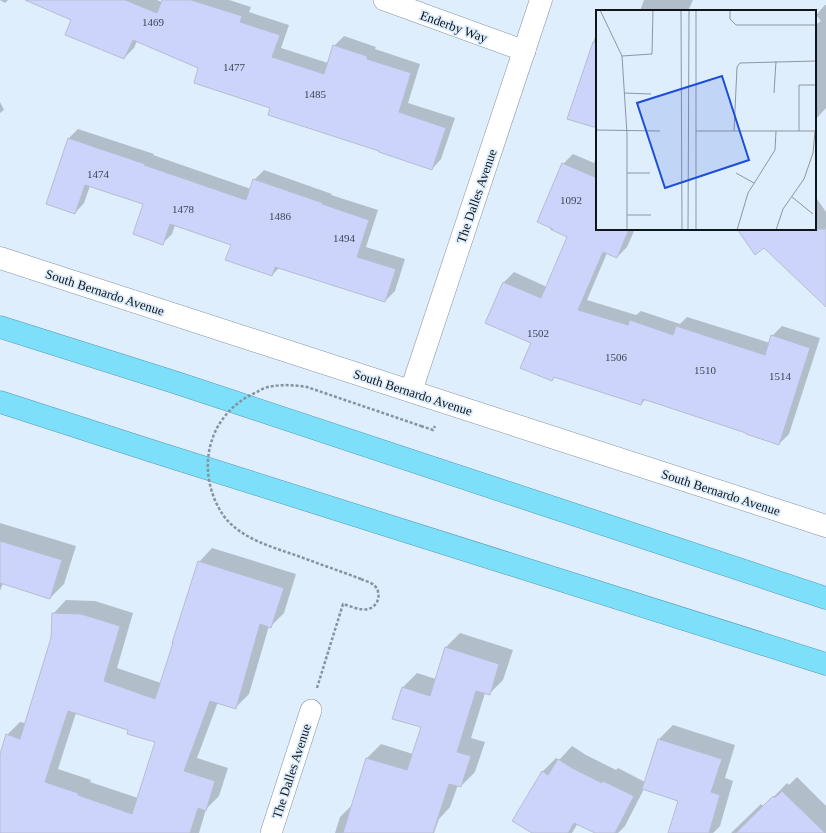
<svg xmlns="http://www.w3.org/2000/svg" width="826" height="833" viewBox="0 0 826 833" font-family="Georgia,serif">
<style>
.shadow{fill:#0003;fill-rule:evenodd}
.building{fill:#ccd4fc;stroke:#b8bcce;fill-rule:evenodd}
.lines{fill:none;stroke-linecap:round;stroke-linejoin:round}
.minor-casing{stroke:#82919f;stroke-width:22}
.tertiary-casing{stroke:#82919f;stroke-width:23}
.motorway-casing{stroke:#5798ab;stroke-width:23}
.path{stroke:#87929d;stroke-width:2.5;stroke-dasharray:3 2;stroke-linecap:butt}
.minor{stroke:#fff;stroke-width:21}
.tertiary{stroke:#fff;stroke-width:22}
.motorway{stroke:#7ddff9;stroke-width:22}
.path-bridge{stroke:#87929d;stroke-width:2.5;stroke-dasharray:3 2;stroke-linecap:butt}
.labels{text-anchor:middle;stroke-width:3.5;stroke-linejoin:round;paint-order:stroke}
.number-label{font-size:11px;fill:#3f4552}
.street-label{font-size:13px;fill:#10151a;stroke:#deeefd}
.inset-road{fill:none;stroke:#8c97a2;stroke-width:1}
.view{fill:#1d4ed8;fill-opacity:0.15;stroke:#1d4ed8;stroke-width:2}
.inset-edge{fill:none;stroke:#10151a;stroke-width:2}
</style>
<rect width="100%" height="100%" fill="#deeefd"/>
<path class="shadow" d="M0 0H8L5 3Z
M27 0H157L162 2 163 0H229L251 7 249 12 289 25 281 48 328 63 334 46 344 36 376 47 375 49 420 64 408 103 455 118 441 159 432 169 381 150 271 107 200 67 137 41 134 48 124 58 72 19Z
M644 0H693L688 11H640Z
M825 5H826V108L815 120V25L821 21 816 15Z
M597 35V127L568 118 595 37Z
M0 102 4 110 0 113Z
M78 129 154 154 153 155 251 189 254 180 264 170 332 194 331 195 378 210 366 247 405 259 395 291 385 301 280 267 272 275 232 244 175 225 172 234 163 243 144 204 90 186 84 203 75 213 69 138Z
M573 154 594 163 597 154V229H635L627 247 617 257 607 253 587 300 636 315 641 311 680 324 687 317 770 343 772 336 782 326 820 338 789 434 779 444 646 399 641 404 555 377 552 380 533 342 486 322 504 282 514 272 547 287 569 235 563 164Z
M815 196 826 212V303L764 247 739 229H815Z
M0 523 76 546 64 584 50 598 3 583 0 591Z
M212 548 296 574 284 613 271 626H269L249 694 235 708 218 702 197 758 228 768 219 796 206 809 199 833H0V757L7 735 20 722 25 723 52 638 53 614 66 600 95 601 133 613 117 668 161 683 199 562ZM76 713 129 729 156 742 138 798 90 782 91 780 58 769Z
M460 633 513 650 503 680 489 694 485 693 471 738 485 742 475 772 461 786 458 785 450 807 439 819 434 833H335L340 817 353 804 367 758 381 744 413 754 422 727 403 687 417 673 436 679 446 647Z
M673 725 735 745 725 778 733 781 720 826 713 833H682L680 800 644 789 625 826 618 833H597L578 823 572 833H532L542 772 556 758 559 760 572 746 586 755 616 770 618 768 645 782 659 739Z
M797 777 826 806V833H731L761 804 764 807 787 783 789 785Z"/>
<path class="building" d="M25 0H125L157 13 162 0H191L242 16 240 22 280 35 272 57 324 74 333 45 367 56V59L411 73 399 112 446 128 432 170 379 152V151L268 115 270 108 194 83 198 68 133 40 124 59 85 43 65 35 71 20Z
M593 42 597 43V128L567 119Z
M68 138 145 164 144 165 246 200 253 179 323 203 322 204 369 220 357 257 396 269 385 302 275 267 272 276 225 260 231 245 170 224 163 245 133 234 143 204 85 185 75 214 46 204Z
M562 163 597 178V229H629L617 258 603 252 578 310 628 325 630 320 673 335 676 326 765 355 771 335 810 348 779 445 746 434V433L643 399 641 405 554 377 552 381 520 368 531 343 485 323 503 282 541 298 567 237 550 229H553L537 222Z
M737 229H826V307L764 248 755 255Z
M0 541 62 560 50 599 0 583Z
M198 561 284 588 271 628 260 624 236 709 210 701 184 771 215 781 206 811 198 808 190 833H0V754L6 734 20 739 51 638 52 613 81 614 120 626 104 681 155 699 173 643H172ZM68 711 128 730 127 734 155 742 132 814 78 795V793L45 782Z
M445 647 499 664 490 695 476 691 457 752 471 756 461 787 449 784 433 833H343L366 758 407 770 421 727 392 719 402 687 430 696Z
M658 739 722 759 711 792 720 795 709 833H668L678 801 642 789Z
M558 759 572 768 602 783 603 781 634 796 615 833H595L574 823 568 833H532L512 821 542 771 548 775Z
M782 791 825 833H736L773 796 775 798Z"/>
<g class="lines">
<g class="minor-casing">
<path id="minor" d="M384 0 525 51
M271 833 311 710"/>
</g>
<g class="tertiary-casing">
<path id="tertiary" d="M0 258 826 526
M411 391 541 0"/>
</g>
<g class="motorway-casing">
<path id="motorway" d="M0 327 174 382 826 598
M0 402 155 452 826 664"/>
</g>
<path class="path" d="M421 426 433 430 435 426
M317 688 325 662 343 604C350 606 361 611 368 609 378 607 382 594 375 586 371 582 365 581 361 579"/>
<use href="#minor" class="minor"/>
<use href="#tertiary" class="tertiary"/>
<use href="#motorway" class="motorway"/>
<path class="path-bridge" d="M361 579C340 571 319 564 298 556 272 547 245 540 226 519 220 511 215 502 212 492 199 451 217 409 257 392 260 390 264 388 268 387 281 384 294 385 307 387L421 426"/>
</g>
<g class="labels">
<g class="number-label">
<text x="153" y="26">1469</text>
<text x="234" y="71">1477</text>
<text x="315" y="98">1485</text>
<text x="98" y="178">1474</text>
<text x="571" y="204">1092</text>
<text x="183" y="213">1478</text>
<text x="280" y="220">1486</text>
<text x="344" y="242">1494</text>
<text x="538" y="337">1502</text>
<text x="616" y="361">1506</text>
<text x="705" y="374">1510</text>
<text x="780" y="380">1514</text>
</g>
<g class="street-label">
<text transform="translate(454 26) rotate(20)" y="5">Enderby Way</text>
<text transform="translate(476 196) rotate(-71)" y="5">The Dalles Avenue</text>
<text transform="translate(105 292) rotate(18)" y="5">South Bernardo Avenue</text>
<text transform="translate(413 392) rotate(18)" y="5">South Bernardo Avenue</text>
<text transform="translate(721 492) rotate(18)" y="5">South Bernardo Avenue</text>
<text transform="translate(291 771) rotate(-72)" y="5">The Dalles Avenue</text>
</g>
</g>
<g transform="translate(596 10)">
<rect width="220" height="220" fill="#deeefd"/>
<path class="inset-road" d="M4 0 26 46 31 124V220M85 0 86 220M100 0V220M134 0V9L140 15H220M26 46 56 44 57 0M28 83 55 84M178 83 180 51M0 120 64 121M100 121H220M138 121 141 57 144 53 220 51M203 121V75H220M31 163H54M140 163 158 173M196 187 217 204M31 205H55M92 220 93 0M141 220 152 183 179 140 180 121M180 220 187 199 208 169 217 143 219 121"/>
<path class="view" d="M126 66 153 150 69 178 41 93Z"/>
<rect width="220" height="220" class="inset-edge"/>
</g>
</svg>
